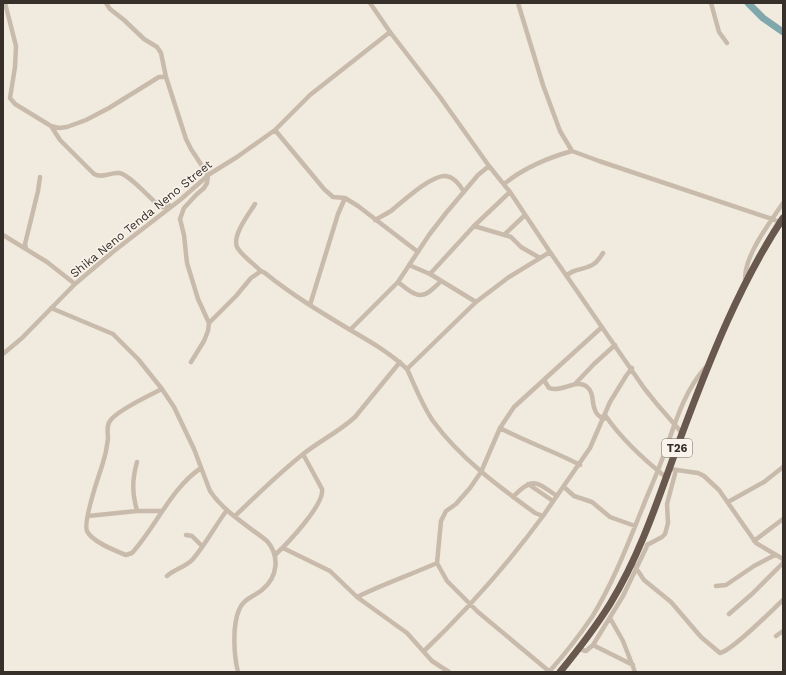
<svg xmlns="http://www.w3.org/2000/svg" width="786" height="675" viewBox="0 0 786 675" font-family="'Work Sans',sans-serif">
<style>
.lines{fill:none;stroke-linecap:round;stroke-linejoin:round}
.river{stroke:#7fa7ac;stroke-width:7}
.minor{stroke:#c9bbab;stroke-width:4.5}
.trunk{stroke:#68584e;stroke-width:7}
.labels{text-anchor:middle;stroke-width:3;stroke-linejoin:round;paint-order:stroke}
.shield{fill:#f9f3eb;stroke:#716a64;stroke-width:1}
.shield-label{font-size:11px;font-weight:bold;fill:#372f2a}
.street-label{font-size:12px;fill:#372f2a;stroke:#f9f3eb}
</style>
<rect width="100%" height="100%" fill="#f1eade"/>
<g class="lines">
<path class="river" d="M748 3 763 18 783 32"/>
<path class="minor" d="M5 3 16 46 15 67 10 98 15 104 51 126 60 140 94 174C103 179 110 172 119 173 129 174 152 200 160 207H165L169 205
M106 3 110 9 124 20 144 39 157 47 161 53 166 77 186 139 191 149 208 175 207 183 204 188 196 195 184 208 180 219 184 235 187 263 198 299 209 323 208 331 204 341 191 362
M370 3 390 32 440 97 489 166 510 192 550 252 644 388 656 403 682 433
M518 3 543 85 560 131 572 151 599 161 772 219 780 222 783 226
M711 3 719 32 727 43
M51 126 59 128 67 127 86 120 109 108 159 77H166
M275 130 324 189 333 197 345 198 358 206 418 252
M504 184C525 167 547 158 572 151
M255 204C249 214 232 235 237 247 241 255 255 265 261 271
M375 220C380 217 386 214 391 211 402 202 432 174 446 176 454 177 460 185 464 192
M474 226 511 237 521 247 540 258
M3 235 47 262 75 284
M504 235 525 215
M26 249 25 244 38 191 40 177
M409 265 430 274 476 302
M430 274 474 226 510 192
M567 276C572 269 582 270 590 266 596 264 600 258 603 253
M398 282C418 298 422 301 441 281
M746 283C740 261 771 221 783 203
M310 305 338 214 345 198
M51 308 113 334 138 359 162 389 174 407 194 449 210 491C224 512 247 525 267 541 280 556 278 577 262 590 253 597 243 599 239 610 232 626 234 656 238 672
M209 323 236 296 251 278 261 271 265 273C292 295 322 313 352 331 371 342 390 353 407 369 415 386 422 405 433 421 460 458 498 486 535 513L543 516 590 448 610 402 626 376 632 368
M350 330 398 282 429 235 446 213 478 175 489 166
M3 354 22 338 75 284 114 251 180 200 204 179 208 175 237 157 275 130 310 95 390 32
M407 369 476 302 509 277 550 252
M544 380 549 388C562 393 575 379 586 386 595 393 591 402 595 410 596 414 600 417 604 419
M575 384 594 364 615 345
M162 389C150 395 116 411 110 421 106 426 108 433 108 439 107 448 105 457 102 466 98 478 83 521 87 531 92 542 116 551 126 555L132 553C155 528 172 487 201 468
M605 415C622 440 643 459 667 478
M500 428C526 442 554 451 580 465
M137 462C132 480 132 492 137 511
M670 469 698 473 704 476 719 490 756 543 783 559
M528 484 553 501
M564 487 574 496 592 502 610 517 635 526
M513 497C533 476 536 482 557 496
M728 502 764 482 783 467
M88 516 137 511H162
M235 516C257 495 278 474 302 455 319 441 339 432 355 417L400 362
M186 535 192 536 202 546
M754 541 783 519
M647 545 662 537 665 534 668 523 667 504 676 470
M283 548 330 571 357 597 407 633 432 661 449 672
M275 555C287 544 325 504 322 489L303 454
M632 562 644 580 671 602 701 637 720 653C733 650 771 611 783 600
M167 576C175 569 186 567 193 559 206 544 215 526 227 510
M716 586 726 585 754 566 775 555
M357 597C383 584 410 575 437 563
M729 614 752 594 783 563
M610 618 623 641 635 672
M776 636 783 631
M593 645 633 665
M579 649 586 651 593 645 623 596 648 544
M424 651C468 609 507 565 543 516
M549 672C564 655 579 636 592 617 613 583 627 546 642 509 647 496 653 483 658 470 672 436 680 396 705 368
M550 672 478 612 447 581 437 563 441 521 446 511 456 504 470 488 481 472 500 428 514 407 602 327"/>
<path class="trunk" d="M560 672C578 650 595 628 610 604 643 550 661 490 683 431 710 359 740 283 783 218"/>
</g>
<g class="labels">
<rect class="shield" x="662" y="439" width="30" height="18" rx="3"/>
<g class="shield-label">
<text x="677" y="452">T26</text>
</g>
<g class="street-label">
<text transform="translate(141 219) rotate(-39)" y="4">Shika Neno Tenda Neno Street</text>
</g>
</g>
<rect width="786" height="675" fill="none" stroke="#372f2a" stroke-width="8"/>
</svg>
